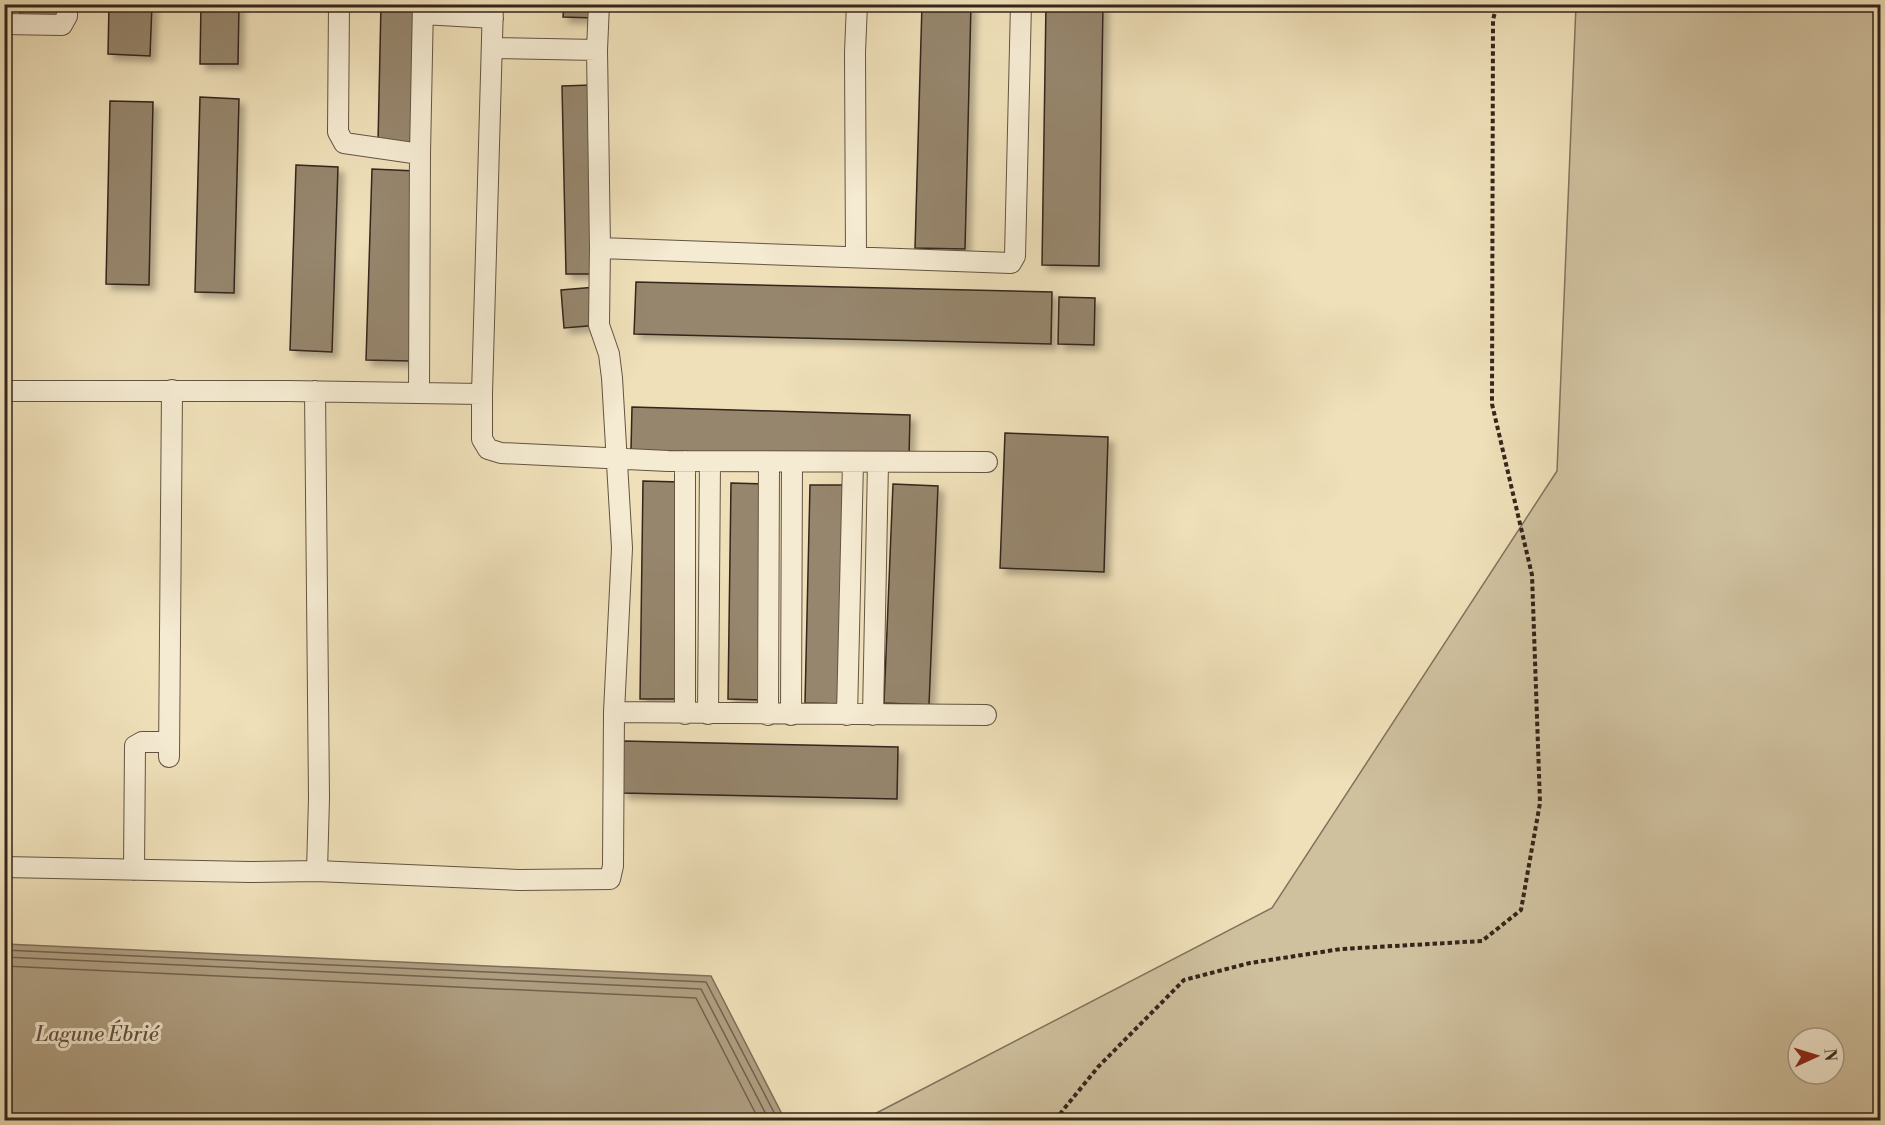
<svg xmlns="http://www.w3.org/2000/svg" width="1885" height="1125" viewBox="0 0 1885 1125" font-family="'Libre Bodoni',serif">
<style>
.green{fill:#cfc09e;stroke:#82725c;stroke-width:1.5;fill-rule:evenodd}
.water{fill:#b0a083;stroke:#7f6f59;stroke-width:1.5}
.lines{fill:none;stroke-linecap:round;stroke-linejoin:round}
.shore{stroke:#72624e;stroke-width:1.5}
.building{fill:#96866d;stroke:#35251a;stroke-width:1.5;filter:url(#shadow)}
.lane-casing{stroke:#645442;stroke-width:22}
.path{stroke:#35251a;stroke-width:4;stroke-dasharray:4.5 3;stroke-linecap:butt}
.lane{stroke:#f5ebd2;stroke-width:20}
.labels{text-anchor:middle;stroke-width:6;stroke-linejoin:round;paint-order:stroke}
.water-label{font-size:21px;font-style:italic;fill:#60503f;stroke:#f5ebd2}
</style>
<defs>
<filter id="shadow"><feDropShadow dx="5.5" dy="5.5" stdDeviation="3" flood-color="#0004"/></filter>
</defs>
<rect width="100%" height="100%" fill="#efe0b9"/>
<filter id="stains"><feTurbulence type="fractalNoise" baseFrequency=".00333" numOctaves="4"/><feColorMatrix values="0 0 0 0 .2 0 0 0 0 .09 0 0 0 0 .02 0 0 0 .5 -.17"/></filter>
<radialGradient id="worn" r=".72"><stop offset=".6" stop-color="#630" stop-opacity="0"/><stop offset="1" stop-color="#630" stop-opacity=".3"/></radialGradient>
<path class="green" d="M1576 5H1880V1120H863L1272 908 1557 471ZM1798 1038H1834V1074H1798Z"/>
<path class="water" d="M5 944 711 976 785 1120H5Z"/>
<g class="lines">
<path class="shore" d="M4 950 706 982 778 1120
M4 957 701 989 769 1120
M4 966 696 998 759 1120"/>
</g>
<path class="building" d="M20 4H60V15H20Z
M109 4H152L150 56 108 54Z
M201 4H239L238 64H200Z
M381 4H417L414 144 378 143Z
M564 4H595L594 18 563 17Z
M922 4H971L965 249 915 248Z
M1046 4H1103L1099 266 1042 265Z
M592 85 597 274H566L562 86Z
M200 97 239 99 234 293 195 292Z
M110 101 153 102 149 285 106 284Z
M296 165 338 167 332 352 290 350Z
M372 169 416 171 410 361 366 360Z
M636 282 1052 292 1051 344 634 334Z
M596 287 599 325 564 328 561 290Z
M1059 297 1095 298 1094 345 1058 344Z
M632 407 910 415 909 458 631 450Z
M1005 433 1108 437 1104 572 1000 568Z
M643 481 679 482 676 699H640Z
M731 483 765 484 761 700 728 699Z
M893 484 938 486 929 705 884 703Z
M810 485H846L841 704 805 703Z
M623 741 898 747 897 799 622 793Z"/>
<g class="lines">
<g class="lane-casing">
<path id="lane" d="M339 4 338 132 344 143 420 154
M493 4 482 394V439L488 449 501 453 668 461 987 462
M423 14 493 18
M4 24 62 25 67 16V4
M597 50 599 4
M600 248 1011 263 1015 256 1021 4
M856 257 855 52 857 4
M4 391H288L482 394
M315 391 319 798 317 871
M419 393 420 154 423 4
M614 712 986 715
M685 714V461
M708 714 710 462
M768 715 769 462
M791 715 792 462
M847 715 853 462
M873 715 878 463
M169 757 172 390
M4 867 250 872 317 871 519 880 610 879 613 866 614 712 622 548 612 378 609 354 599 325 600 248 597 50 492 48
M134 870 135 746 142 742H169"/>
</g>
<path class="path" d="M1055 1120 1098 1067 1184 980 1250 963 1341 949 1482 941 1521 910 1540 803 1532 575 1492 404 1493 20 1497 4"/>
<use href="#lane" class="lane"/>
</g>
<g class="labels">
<g class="water-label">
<text x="97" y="1041">Lagune Ébrié</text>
</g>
</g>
<rect width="1885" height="1125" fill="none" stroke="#efe0b9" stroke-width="24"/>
<rect x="6" y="6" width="1873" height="1113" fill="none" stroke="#35251a" stroke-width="3"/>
<rect x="12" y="12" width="1861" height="1101" fill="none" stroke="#35251a" stroke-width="1.5"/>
<g transform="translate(1816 1056) rotate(86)"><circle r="28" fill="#f5ebd2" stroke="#a89c88" stroke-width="1.5"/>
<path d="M0-4.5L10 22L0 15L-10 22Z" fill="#8f2418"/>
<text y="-9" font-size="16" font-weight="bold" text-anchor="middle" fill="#35251a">N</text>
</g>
<rect width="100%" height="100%" filter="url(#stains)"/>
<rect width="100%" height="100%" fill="url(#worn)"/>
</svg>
